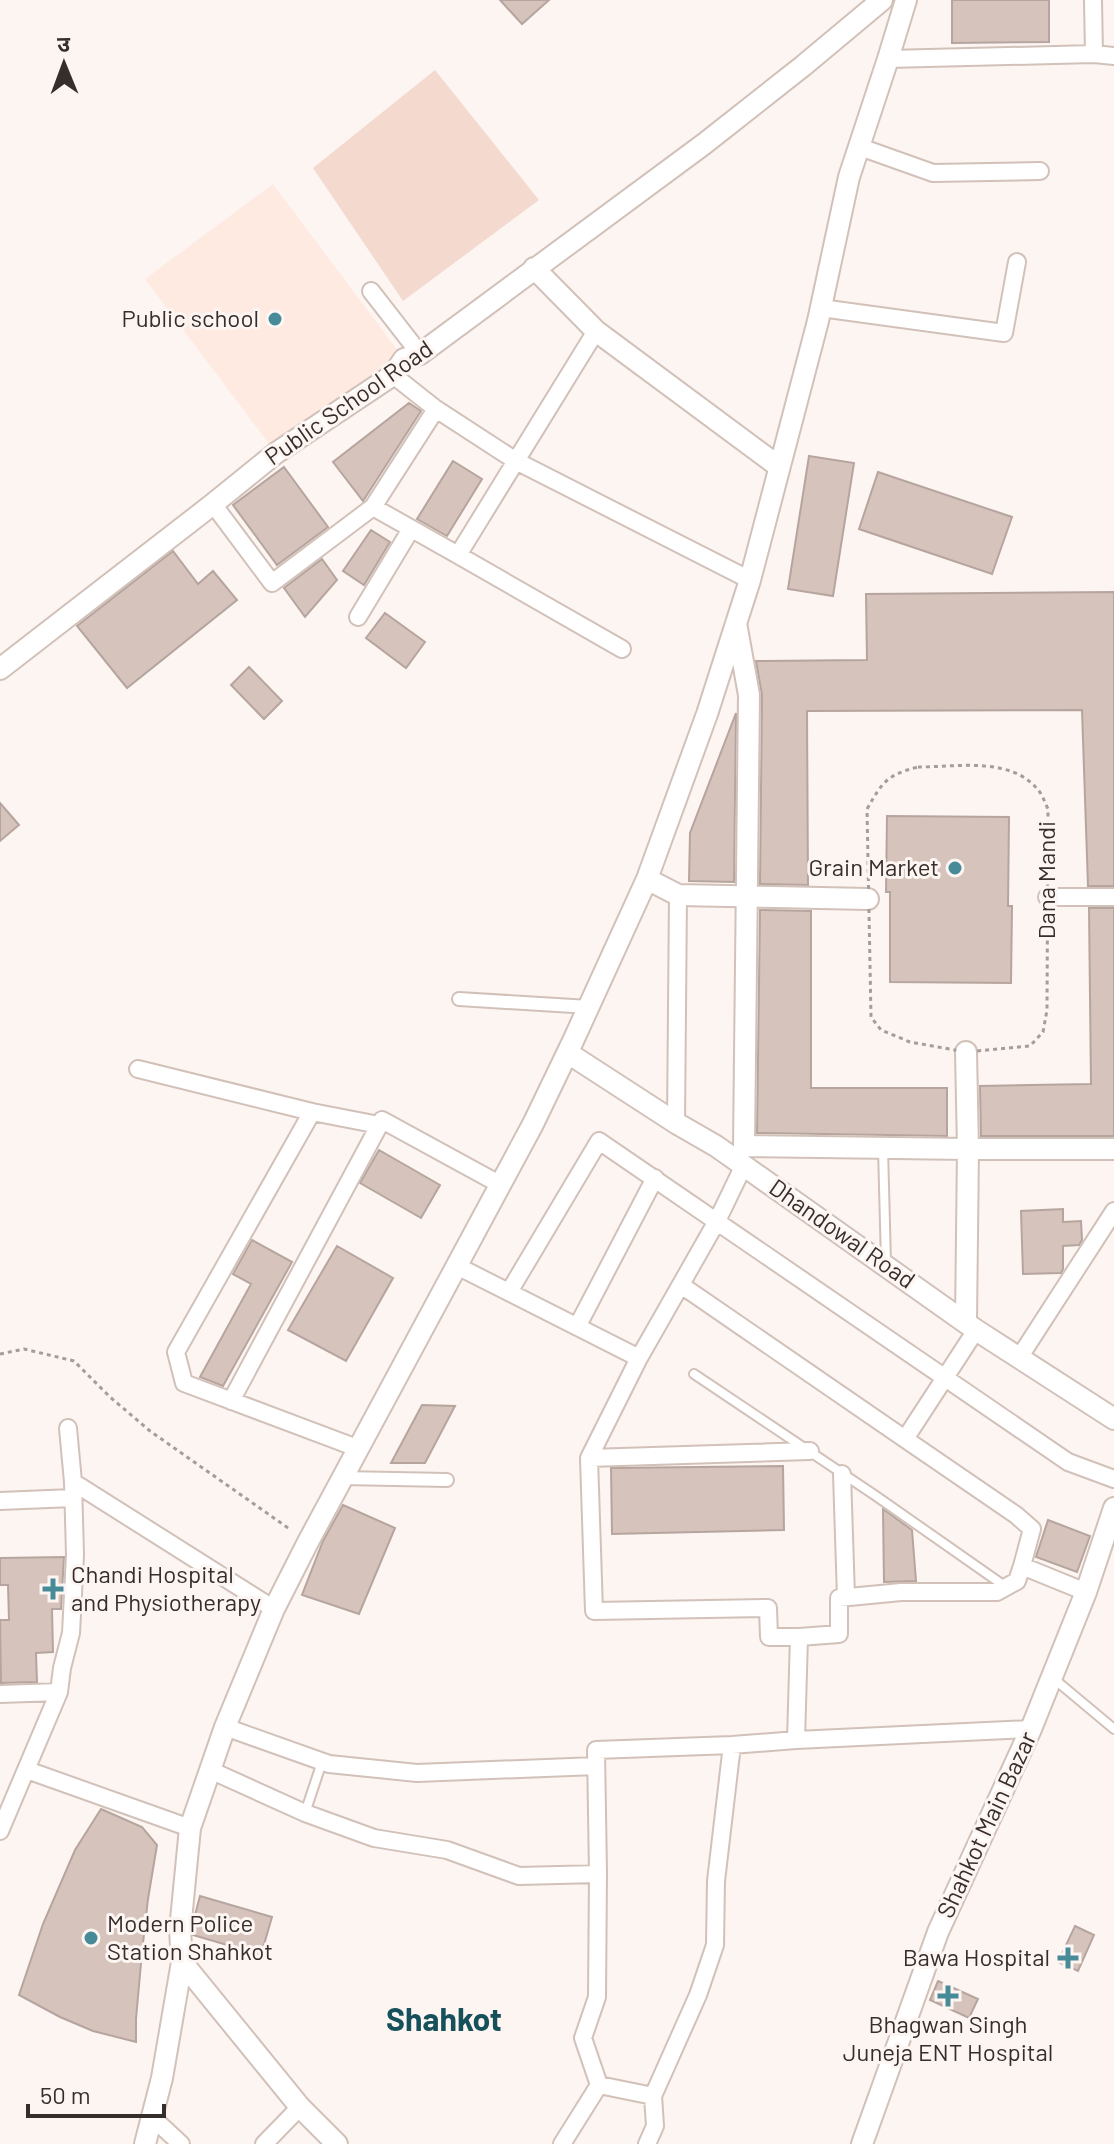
<svg xmlns="http://www.w3.org/2000/svg" width="1114" height="2144" viewBox="0 0 1114 2144" font-family="Barlow,'Noto Sans Devanagari',sans-serif">
<style>
.built{fill:#ffeae1}
.green{fill:#f3d9ce}
.building{fill:#d5c3bc;stroke:#b6a59e;stroke-width:2}
.lines{fill:none;stroke-linecap:round;stroke-linejoin:round}
.service-casing{stroke:#d2c1b9;stroke-width:12}
.pedestrian-casing{stroke:#d2c1b9;stroke-width:16}
.minor-casing{stroke:#d2c1b9;stroke-width:20}
.tertiary-casing{stroke:#d2c1b9;stroke-width:24}
.path{stroke:#a49d9a;stroke-width:3;stroke-dasharray:4 4;stroke-linecap:butt}
.service{stroke:#fff;stroke-width:8}
.pedestrian{stroke:#fff;stroke-width:12}
.minor{stroke:#fff;stroke-width:16}
.tertiary{stroke:#fff;stroke-width:20}
.poi-dot{fill:#478b99;stroke:#fdf5f2;stroke-width:3}
.labels{text-anchor:middle;stroke-width:6;stroke-linejoin:round;paint-order:stroke}
.poi-label{font-size:24px;fill:#352e2c;stroke:#fdf5f2;text-anchor:end}
.street-label{font-size:24px;fill:#352e2c;stroke:#fdf5f2}
.district-label{font-size:32px;font-weight:bold;fill:#16505a;stroke:#fdf5f2}
</style>
<rect width="100%" height="100%" fill="#fdf5f2"/>
<path class="built" d="M273 184 404 359 276 453 145 279Z"/>
<path class="green" d="M435 70 539 200 403 301 313 168Z"/>
<path class="building" d="M500 0H549L522 24Z
M952 0H1049V42L952 43Z
M409 403 421 411 363 501 333 462Z
M809 456 854 463 833 596 788 589Z
M453 461 482 479 447 536 417 519Z
M284 467 328 527 277 565 233 505Z
M878 472 1012 517 992 574 859 529Z
M371 530 390 542 364 585 343 571Z
M173 551 198 584 213 571 237 600 127 688 77 626Z
M322 559 337 580 305 617 284 588Z
M1114 592V886H1088L1082 710 807 711 808 885 760 884 762 695 756 661 867 660 866 594Z
M385 613 425 642 406 668 366 638Z
M249 667 282 701 264 719 231 685Z
M736 713 734 882 689 881 690 833Z
M0 803 19 825 0 841Z
M887 816 1009 817 1008 906H1012L1011 983 890 982V892H886Z
M1089 908H1114V1136H981L980 1086 1091 1084Z
M760 910 811 911V1088H947V1136L757 1133Z
M379 1150 440 1185 421 1218 360 1183Z
M1063 1209V1222L1081 1221 1082 1240 1079 1245 1063 1246V1269L1061 1273 1023 1274 1021 1211Z
M252 1240 292 1262 223 1386 200 1377 251 1284 233 1274Z
M337 1246 393 1278 346 1361 288 1330Z
M422 1405 455 1406 425 1463H391Z
M783 1466 784 1530 612 1534 611 1468Z
M343 1505 395 1528 359 1614 302 1595 323 1541Z
M883 1509 912 1530 916 1581 884 1582Z
M1048 1520 1090 1536 1077 1572 1036 1557Z
M64 1557 61 1609H52L53 1652 36 1653 37 1682 1 1683 0 1620H9L8 1585H0V1558Z
M101 1809 142 1827 157 1845 148 1899 142 1952 136 2019V2042L93 2031 60 2017 19 1995 43 1924 75 1850Z
M200 1896 272 1917 261 1955 193 1935 195 1915Z
M1075 1926 1094 1935 1078 1971 1058 1962Z
M938 1981 978 1999 969 2018 930 2000Z"/>
<g class="lines">
<g class="service-casing">
<path id="service" d="M883 1148 886 1263
M694 1374 876 1496 1006 1587
M1053 1678 1114 1729
M305 1813 322 1762"/>
</g>
<g class="pedestrian-casing">
<path id="pedestrian" d="M459 999 589 1007
M342 1478 447 1480"/>
</g>
<g class="minor-casing">
<path id="minor" d="M1093 0 1094 54
M888 59 1094 54 1114 56
M860 147 933 173 1040 171
M371 291 420 354
M821 308 1004 333 1017 262
M393 375 436 409 516 461 750 580
M436 409 373 507 458 555 596 331
M213 504 272 583 373 507
M458 555 622 649
M358 617 411 529
M1047 897H1114
M138 1069 312 1112 379 1125
M312 1112 176 1352 184 1383 357 1448
M676 1123 678 895
M744 1165 717 1221 639 1358 589 1458 594 1611 768 1608 769 1637H799L796 1740 1031 1729
M457 1266 639 1358
M681 1285 905 1439
M509 1292 599 1141 1068 1462 1114 1479
M577 1327 655 1178
M976 1330 905 1439 1016 1515 1032 1529 1022 1566 1086 1592
M1019 1358 1114 1211
M231 1401 382 1120 501 1185
M68 1428 73 1482
M589 1458 810 1451
M842 1474 846 1597
M0 1501 73 1498
M799 1637 839 1634V1598L901 1592H997L1017 1581 1022 1566
M0 1694 59 1692
M225 1727 329 1764 417 1773 596 1766
M27 1770 190 1828
M210 1770 305 1813 374 1838 447 1850 519 1876 598 1874
M0 1831 59 1692 62 1668 71 1633 75 1555 73 1482 274 1609
M599 2085 583 2038 597 1997 598 1874 596 1750 732 1745 796 1740
M153 2118 181 2144
M264 2144 300 2107
M562 2144 599 2085 653 2096 698 1995 715 1945 716 1881 732 1745
M647 2144 655 2126 653 2096"/>
</g>
<g class="tertiary-casing">
<path id="tertiary" d="M534 268 596 331 778 466
M736 623 749 695 744 1146 968 1149 966 1052
M0 669 213 504 276 453 393 375 404 359 420 354 704 144 803 66 882 0
M647 879 678 895 868 899
M568 1053 676 1123 716 1146 976 1330 1114 1419
M966 1322 968 1149H1114
M182 1962 300 2107 337 2144
M145 2144 162 2078 182 1962 180 1930 190 1828 225 1727 274 1609 308 1542 533 1124 573 1041 647 879 707 714 750 580 818 321 849 177 888 59 906 0
M862 2144 938 1932 1031 1729 1086 1592 1114 1508"/>
</g>
<path class="path" d="M918 767C957 767 1012 756 1039 791 1043 796 1045 803 1048 809L1047 1010 1043 1032 1030 1046 966 1052 910 1042 881 1030 871 1017 867 809C883 781 887 775 918 767Z
M0 1354 24 1349 74 1361 110 1397 150 1431 291 1530"/>
<use href="#service" class="service"/>
<use href="#pedestrian" class="pedestrian"/>
<use href="#minor" class="minor"/>
<use href="#tertiary" class="tertiary"/>
</g>
<g class="poi-dot">
<circle cx="275" cy="319" r="8"/>
<circle cx="955" cy="868" r="8"/>
<path d="M49 1577h8v8h8v8h-8v8h-8v-8h-8v-8h8z"/>
<circle cx="91" cy="1938" r="8"/>
<path d="M1064 1946h8v8h8v8h-8v8h-8v-8h-8v-8h8z"/>
<path d="M944 1984h8v8h8v8h-8v8h-8v-8h-8v-8h8z"/>
</g>
<g class="labels">
<g class="poi-label">
<text x="259" y="327">Public school</text>
<text x="939" y="876">Grain Market</text>
<text x="71" y="1583" text-anchor="start">Chandi Hospital<tspan x="71" dy="28">and Physiotherapy</tspan></text>
<text x="107" y="1932" text-anchor="start">Modern Police<tspan x="107" dy="28">Station Shahkot</tspan></text>
<text x="1050" y="1966">Bawa Hospital</text>
<text x="948" y="2033" text-anchor="middle">Bhagwan Singh<tspan x="948" dy="28">Juneja ENT Hospital</tspan></text>
</g>
<g class="street-label">
<text transform="translate(349 403) rotate(-35)" y="8">Public School Road</text>
<text transform="translate(1047 880) rotate(-90)" y="8">Dana Mandi</text>
<text transform="translate(842 1234) rotate(35)" y="8">Dhandowal Road</text>
<text transform="translate(987 1825) rotate(-65)" y="8">Shahkot Main Bazar</text>
</g>
<g class="district-label">
<text x="444" y="2031">Shahkot</text>
</g>
</g>
<g transform="translate(64 64) rotate(359)" stroke="#fdf5f2" stroke-width="6" paint-order="stroke">
<path d="M0-6L14 30L0 20L-14 30Z" fill="#352e2c"/>
<text y="-12" font-size="22" font-weight="bold" text-anchor="middle" fill="#352e2c">उ</text>
</g>
<path d="M28 2104v12h136v-12" fill="none" stroke="#352e2c" stroke-width="4"/>
<text x="40" y="2104" font-size="24" fill="#352e2c" stroke="#fdf5f2" stroke-width="6" paint-order="stroke">50 m</text>
</svg>
